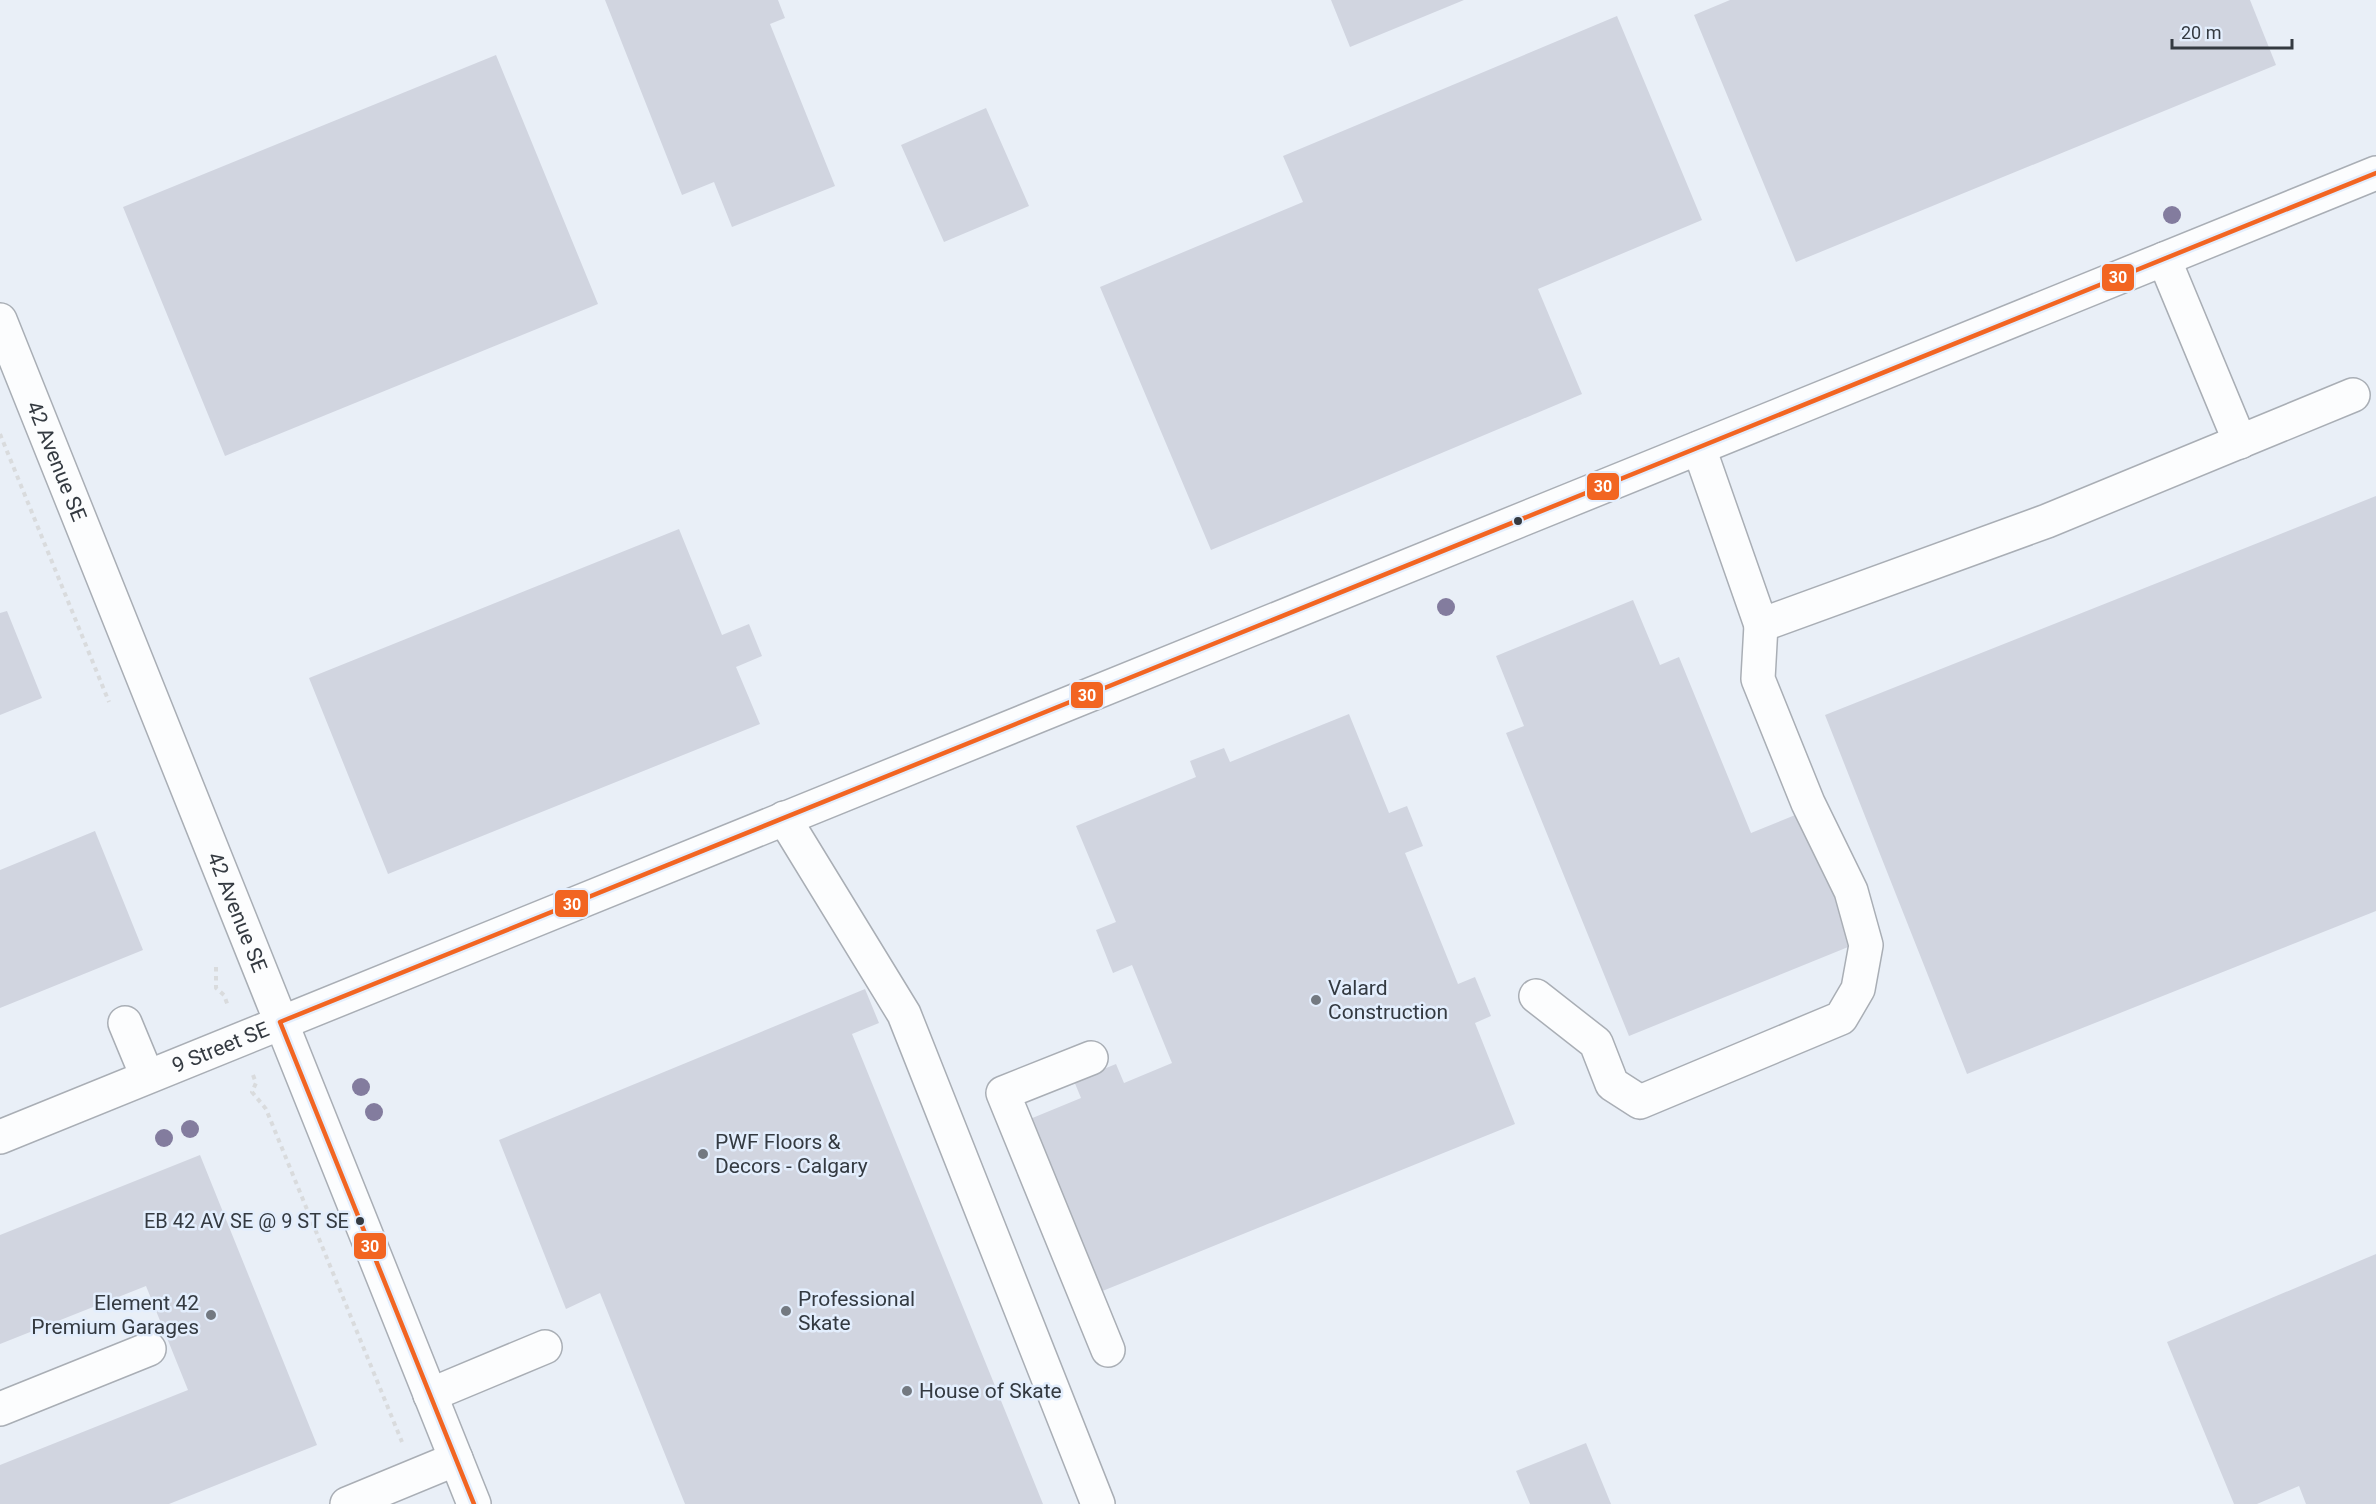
<svg xmlns="http://www.w3.org/2000/svg" width="2376" height="1504" viewBox="0 0 2376 1504" font-family="Roboto,sans-serif">
<style>
.building{fill:#d1d5e0}
.lines{fill:none;stroke-linecap:round;stroke-linejoin:round}
.minor-casing{stroke:#a9aeb5;stroke-width:36}
.path{stroke:#d9dbdd;stroke-width:4;stroke-dasharray:4.5 4.5;stroke-linecap:butt}
.minor{stroke:#fcfdfe;stroke-width:33}
.bus-1-casing{stroke:#e3eefd;stroke-width:9}
.bus-1{stroke:#f26522;stroke-width:4.5}
.tree{fill:#837c9e}
.bus-dot{fill:#343a41;stroke:#e3eefd;stroke-width:2}
.poi-dot{fill:#737981;stroke:#e3eefd;stroke-width:2}
.labels{text-anchor:middle;stroke-width:5;stroke-linejoin:round;paint-order:stroke}
.bus-label{font-size:20px;fill:#343a41;stroke:#e3eefd;text-anchor:end}
.street-label{font-size:21px;fill:#343a41;stroke:#e3eefd}
.poi-label{font-size:21px;fill:#343a41;stroke:#e3eefd;text-anchor:start}
.line-badge{stroke:#e3eefd;stroke-width:2}
.badge-label{font-size:16px;text-anchor:middle;font-weight:bold;fill:#fff}
</style>
<rect width="100%" height="100%" fill="#e9eff7"/>
<path class="building" d="M605 0H778L785 18 770 24 835 186 732 227 714 182 682 195Z
M1331 0H1464L1350 47Z
M1730 0H2250L2276 65 1796 262 1694 15Z
M1617 16 1702 220 1538 289 1582 394 1211 550 1100 287 1303 202 1283 156Z
M496 55 598 304 225 456 123 207Z
M986 108 1029 206 944 242 901 145Z
M2376 496V911L1967 1074 1825 715Z
M679 529 722 635 749 624 762 656 736 667 760 724 388 874 309 678Z
M1633 600 1660 665 1679 657 1751 833 1805 811 1858 943 1629 1036 1506 733 1524 726 1496 656Z
M7 611 42 698 0 715V613Z
M1349 714 1389 813 1407 806 1423 846 1405 853 1458 984 1475 977 1491 1016 1475 1023 1515 1124 1100 1292 1030 1119 1081 1098 1074 1081 1116 1064 1124 1083 1172 1063 1132 965 1113 973 1096 930 1116 922 1076 826 1196 777 1190 761 1224 748 1230 762Z
M95 831 143 950 0 1008V870Z
M865 989 879 1023 852 1034 1043 1504H685L600 1293 566 1309 499 1140Z
M200 1155 317 1445 169 1504H0V1465L188 1390 146 1286 0 1344V1235Z
M2376 1254V1504H2306L2299 1486 2257 1504H2234L2167 1342Z
M1586 1443 1611 1504H1530L1516 1471Z"/>
<g class="lines">
<g class="minor-casing">
<g id="minor">
<path d="M2164 259 2240 442"/>
<path id="s1" d="M0 320 474 1504"/>
<path d="M1699 448 1761 625 2047 521 2353 395"/>
<path d="M784 818 904 1014 1098 1504"/>
<path d="M1536 996 1596 1043 1612 1084 1640 1102 1841 1018 1858 989 1866 945 1851 891 1808 803 1758 679 1761 625"/>
<path d="M125 1023 147 1076"/>
<path d="M1091 1058 1003 1093 1108 1350"/>
<path id="s2" d="M0 1137 2376 173"/>
<path d="M430 1395 545 1347"/>
<path d="M0 1409 149 1349"/>
<path d="M347 1504 456 1459"/>
</g>
</g>
<path class="path" d="M0 434 109 702
M216 967V988L224 995 228 1006
M253 1075 256 1083 252 1092 266 1109 402 1442"/>
<use href="#minor" class="minor"/>
<g class="bus-1-casing">
<path id="bus-1" d="M474 1504 280 1022 2376 173"/>
</g>
<use href="#bus-1" class="bus-1"/>
</g>
<g class="tree">
<circle cx="2172" cy="215" r="9"/>
<circle cx="1446" cy="607" r="9"/>
<circle cx="361" cy="1087" r="9"/>
<circle cx="374" cy="1112" r="9"/>
<circle cx="190" cy="1129" r="9"/>
<circle cx="164" cy="1138" r="9"/>
</g>
<g class="bus-dot">
<circle cx="1518" cy="521" r="5"/>
<circle cx="360" cy="1221" r="5"/>
</g>
<g class="poi-dot">
<circle cx="1316" cy="1000" r="6"/>
<circle cx="703" cy="1154" r="6"/>
<circle cx="786" cy="1311" r="6"/>
<circle cx="211" cy="1315" r="6"/>
<circle cx="907" cy="1391" r="6"/>
</g>
<g class="labels">
<g class="bus-label">
<text x="349" y="1228">EB 42 AV SE @ 9 ST SE</text>
</g>
<g class="street-label">
<text dy="7" stroke="none"><textPath href="#s1" startOffset="152">42 Avenue SE</textPath></text>
<text dy="7" stroke="none"><textPath href="#s1" startOffset="638">42 Avenue SE</textPath></text>
<text dy="7" stroke="none"><textPath href="#s2" startOffset="238">9 Street SE</textPath></text>
</g>
<g class="poi-label">
<text x="1328" y="995">Valard<tspan x="1328" dy="24">Construction</tspan></text>
<text x="715" y="1149">PWF Floors &amp;<tspan x="715" dy="24">Decors - Calgary</tspan></text>
<text x="798" y="1306">Professional<tspan x="798" dy="24">Skate</tspan></text>
<text x="199" y="1310" text-anchor="end">Element 42<tspan x="199" dy="24">Premium Garages</tspan></text>
<text x="919" y="1398">House of Skate</text>
</g>
</g>
<g class="line-badge">
<rect x="2101" y="263" width="34" height="29" rx="6" fill="#f26522"/>
<rect x="1586" y="472" width="34" height="29" rx="6" fill="#f26522"/>
<rect x="1070" y="681" width="34" height="28" rx="6" fill="#f26522"/>
<rect x="554" y="889" width="35" height="29" rx="6" fill="#f26522"/>
<rect x="353" y="1232" width="34" height="28" rx="6" fill="#f26522"/>
</g>
<g class="badge-label">
<text x="2118" y="283">30</text>
<text x="1603" y="492">30</text>
<text x="1087" y="701">30</text>
<text x="572" y="910">30</text>
<text x="370" y="1252">30</text>
</g>
<path d="M2172 39v9h120v-9" fill="none" stroke="#343a41" stroke-width="3"/>
<text x="2181" y="39" font-size="18" fill="#343a41" stroke="#e3eefd" stroke-width="4.5" paint-order="stroke">20 m</text>
</svg>
